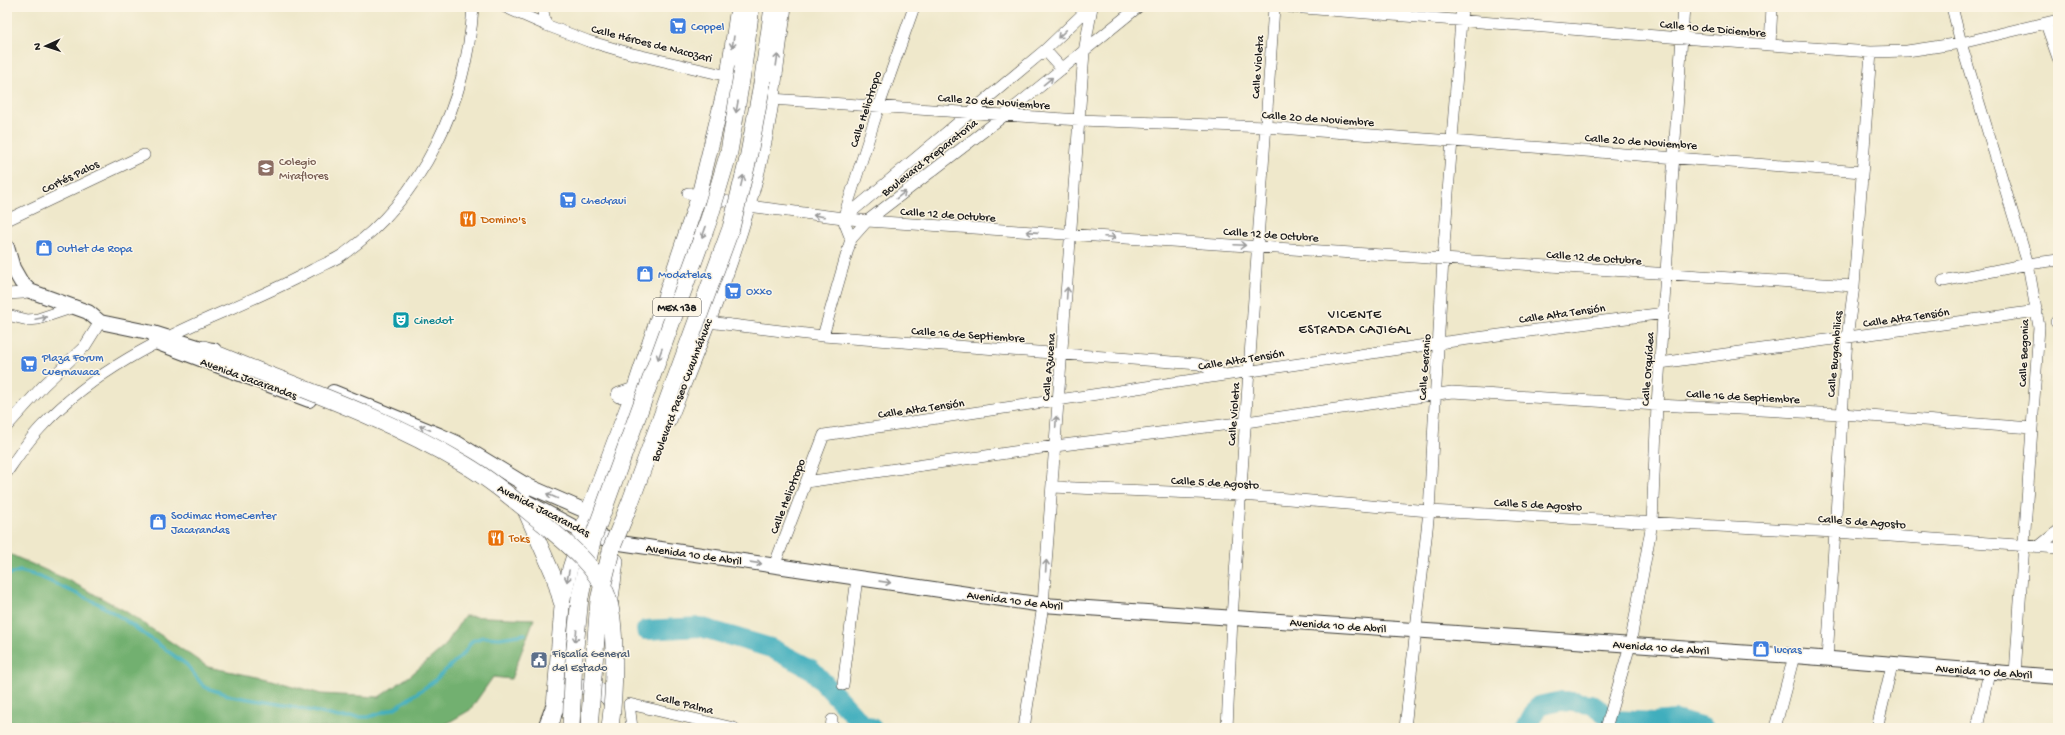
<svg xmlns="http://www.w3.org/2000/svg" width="2065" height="735" viewBox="0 0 2065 735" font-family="'Gochi Hand',sans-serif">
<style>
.forest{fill:#72b070;stroke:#476646}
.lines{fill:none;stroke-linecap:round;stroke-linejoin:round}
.stream{stroke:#40aebd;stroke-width:3.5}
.river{stroke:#40aebd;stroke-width:20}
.minor-casing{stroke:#3c3b36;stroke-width:12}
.tertiary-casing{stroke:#3c3b36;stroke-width:16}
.secondary-casing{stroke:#3c3b36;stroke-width:16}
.primary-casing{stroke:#3c3b36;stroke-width:18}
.trunk-casing{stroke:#3c3b36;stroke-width:20}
.minor{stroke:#fff;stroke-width:11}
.tertiary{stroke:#fff;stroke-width:14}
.secondary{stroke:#fff;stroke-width:15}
.primary{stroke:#fff;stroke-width:17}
.trunk{stroke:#fff;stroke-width:18}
.primary-bridge-casing{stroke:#3c3b36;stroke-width:18;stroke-linecap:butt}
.primary-bridge{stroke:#fff;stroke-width:17}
.oneway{stroke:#999}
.labels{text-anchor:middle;stroke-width:3;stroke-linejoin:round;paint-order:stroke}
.shield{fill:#fcf5e5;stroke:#5f5d58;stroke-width:1}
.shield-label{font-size:11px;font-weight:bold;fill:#1c1c1c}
.shop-label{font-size:12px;fill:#366cbe;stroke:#fcf5e5;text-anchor:start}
.street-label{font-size:12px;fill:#1c1c1c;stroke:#fcf5e5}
.education-label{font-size:12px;fill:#785e54;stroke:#fcf5e5;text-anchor:start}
.food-label{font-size:12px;fill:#c56008;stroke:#fcf5e5;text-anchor:start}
.culture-label{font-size:12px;fill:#0d838f;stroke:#fcf5e5;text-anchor:start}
.service-label{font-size:12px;fill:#4e5e75;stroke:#fcf5e5;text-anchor:start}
.neighbourhood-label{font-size:13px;letter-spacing:1px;fill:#1c1c1c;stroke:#fcf5e5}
</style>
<rect width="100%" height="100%" fill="#fcf5e5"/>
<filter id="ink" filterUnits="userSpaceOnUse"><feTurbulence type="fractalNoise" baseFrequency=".025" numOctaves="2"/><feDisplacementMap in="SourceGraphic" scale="8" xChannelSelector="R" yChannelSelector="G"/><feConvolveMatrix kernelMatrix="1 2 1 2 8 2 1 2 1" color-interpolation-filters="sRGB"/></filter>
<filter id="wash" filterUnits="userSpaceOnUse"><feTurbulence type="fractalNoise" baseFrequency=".012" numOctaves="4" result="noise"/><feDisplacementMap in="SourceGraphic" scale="16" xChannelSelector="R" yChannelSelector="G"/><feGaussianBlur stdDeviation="0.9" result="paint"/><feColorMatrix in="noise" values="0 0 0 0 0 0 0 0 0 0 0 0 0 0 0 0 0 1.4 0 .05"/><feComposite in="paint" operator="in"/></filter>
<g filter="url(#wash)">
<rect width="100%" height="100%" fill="#efe8cb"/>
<path class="forest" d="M7 553 70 581 125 611 208 667 272 680 321 694 379 697 411 675 445 646 464 616 534 619 511 679 493 677 470 710 439 728H7Z"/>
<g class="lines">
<path class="stream" d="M7 575 20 571 38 576 97 603 122 618 187 665 204 687 231 696 290 706 339 717H369L395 708 433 682 464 653 472 641 483 637 500 638 525 634"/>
<path class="river" d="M646 630 700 627 771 648 811 669 861 723 872 728
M1526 728 1538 706 1562 701 1591 704 1614 720 1654 722 1676 720 1704 728"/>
</g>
</g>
<g filter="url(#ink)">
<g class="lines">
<g class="minor-casing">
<path id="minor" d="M505 7 546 25 588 41 629 53 728 76
M542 7 546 25
M1291 7 1770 45 1871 52 1907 51 1961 43 2058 20
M1952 7 1961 43 2028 264 2039 327 2015 674
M2046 24 2058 58
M1770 45 1772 7
M1045 50 1062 69
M771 99 1079 120 1266 127 1862 172
M688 193 748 206 867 221 1854 286
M843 219 879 106 914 7
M7 220 144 155
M851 239 843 219 1045 50 1090 7
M1943 281 2028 264 2058 260
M7 294 23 293 30 291
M7 315 28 320 38 319 74 307
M708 322 823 336 1199 364 1224 375
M2056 322H2058
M823 336 851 239 867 221 1005 115 1138 7
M1660 363 2037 311
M7 426 43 386 85 346 100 322
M7 472C18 456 29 439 43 425 93 372 159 339 225 311 255 298 285 285 314 269 324 264 336 260 345 253 423 197 467 102 473 7
M806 482 1055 446 1246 422 1452 392 1657 405 1842 414 2032 428
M1052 487 1241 495 1429 511 1835 532 2058 548
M2038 547 2058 531
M774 566 824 435 1439 343 1664 313
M1827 659 1847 338 1854 286 1871 52
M843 685 857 578
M632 728 629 704 734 728
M831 728 832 720
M1024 728 1043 605 1084 52 1092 7
M1227 728 1232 618 1274 7
M1405 728 1429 511 1443 259 1462 7
M1606 728 1630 645 1652 523 1657 405 1684 7
M1775 728 1794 656
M1877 728 1892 665
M1977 728 1989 672"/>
</g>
<g class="tertiary-casing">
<path id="tertiary" d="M7 247 13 268 21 282 30 291 88 312 100 322 153 333 204 349 214 350
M153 333 158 343 309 400
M333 392 439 435 457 443 526 485 588 512 596 520
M523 500 581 531 620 543 1043 605 1794 656 2058 677"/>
</g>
<g class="secondary-casing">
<path id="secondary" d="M619 395 634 390
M669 420C704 332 741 244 762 151 773 104 777 55 784 7
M526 485 520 499 553 574 561 602
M610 606 616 561
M563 694C579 680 602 686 612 704
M553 719 562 606 570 568 588 512 634 390 699 195 728 76 738 7"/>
</g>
<g class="primary-casing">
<path id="primary" d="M743 68 751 7
M763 78 773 7
M204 349 253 369
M580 597 592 541"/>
</g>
<g class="trunk-casing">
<path id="trunk" d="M547 728 555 707"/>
</g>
<use href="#minor" class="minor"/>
<use href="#tertiary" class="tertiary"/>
<use href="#secondary" class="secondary"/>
<use href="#primary" class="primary"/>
<use href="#trunk" class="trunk"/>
<g class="primary-bridge-casing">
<path id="primary-bridge" d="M253 369C325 397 397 424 464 464 493 481 518 503 544 524 566 543 595 565 606 593 618 621 614 697 610 728
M592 541 709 219 729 152 743 68
M571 728 574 658 580 597
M589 728 599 600 612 547 630 503 731 228 748 159 763 78"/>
</g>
<use href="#primary-bridge" class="primary-bridge"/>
</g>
<defs><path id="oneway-shaft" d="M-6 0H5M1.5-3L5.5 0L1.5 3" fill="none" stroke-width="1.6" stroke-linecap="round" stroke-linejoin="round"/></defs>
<g class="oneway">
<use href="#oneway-shaft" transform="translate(1062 34) rotate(136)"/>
<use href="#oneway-shaft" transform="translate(733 42) rotate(99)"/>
<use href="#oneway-shaft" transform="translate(777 60) rotate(-82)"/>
<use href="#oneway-shaft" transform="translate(1048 81) rotate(-39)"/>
<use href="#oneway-shaft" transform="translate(737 107) rotate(100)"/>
<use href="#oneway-shaft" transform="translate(742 181) rotate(-76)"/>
<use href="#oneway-shaft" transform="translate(901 195) rotate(-38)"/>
<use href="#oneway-shaft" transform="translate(819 216) rotate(-172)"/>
<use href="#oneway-shaft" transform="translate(704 232) rotate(110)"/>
<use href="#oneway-shaft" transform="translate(1032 232) rotate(-176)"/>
<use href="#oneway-shaft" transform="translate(1110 237) rotate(3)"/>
<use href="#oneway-shaft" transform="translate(1240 245) rotate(3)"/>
<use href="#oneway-shaft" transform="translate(1067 293) rotate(-86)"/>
<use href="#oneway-shaft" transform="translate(41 318) rotate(-12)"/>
<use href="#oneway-shaft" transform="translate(660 354) rotate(110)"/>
<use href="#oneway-shaft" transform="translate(1056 422) rotate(-87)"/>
<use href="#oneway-shaft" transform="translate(425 428) rotate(-158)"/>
<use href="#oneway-shaft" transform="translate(552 496) rotate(-156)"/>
<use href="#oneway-shaft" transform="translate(756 563) rotate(8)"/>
<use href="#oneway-shaft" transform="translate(1046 566) rotate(-86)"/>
<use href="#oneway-shaft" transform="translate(568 576) rotate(101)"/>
<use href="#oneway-shaft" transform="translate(885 582) rotate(8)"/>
<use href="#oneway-shaft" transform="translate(576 636) rotate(96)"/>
</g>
</g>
<defs>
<g id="supermarket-square" transform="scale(0.9)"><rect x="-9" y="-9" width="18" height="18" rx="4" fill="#3f7fe0" stroke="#fcf5e5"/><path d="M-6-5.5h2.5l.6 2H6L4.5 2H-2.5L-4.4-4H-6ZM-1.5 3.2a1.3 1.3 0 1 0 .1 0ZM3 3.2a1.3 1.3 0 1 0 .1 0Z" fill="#fff"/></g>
<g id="school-square" transform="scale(0.9)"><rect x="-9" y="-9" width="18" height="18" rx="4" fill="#8d6e63" stroke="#fcf5e5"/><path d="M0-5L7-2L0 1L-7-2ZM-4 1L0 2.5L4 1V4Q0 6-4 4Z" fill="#fff"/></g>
<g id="restaurant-square" transform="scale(0.9)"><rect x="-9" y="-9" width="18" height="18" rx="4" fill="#e8710a" stroke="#fcf5e5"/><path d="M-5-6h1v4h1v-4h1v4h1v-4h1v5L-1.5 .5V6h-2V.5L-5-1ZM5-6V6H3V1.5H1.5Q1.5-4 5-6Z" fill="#fff"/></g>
<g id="shop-square" transform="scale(0.9)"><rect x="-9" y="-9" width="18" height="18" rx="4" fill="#3f7fe0" stroke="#fcf5e5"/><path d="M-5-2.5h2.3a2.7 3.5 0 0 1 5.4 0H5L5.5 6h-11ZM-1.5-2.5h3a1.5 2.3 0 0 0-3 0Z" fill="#fff"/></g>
<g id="theatre-square" transform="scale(0.9)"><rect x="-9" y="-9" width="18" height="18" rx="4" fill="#0f9aa8" stroke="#fcf5e5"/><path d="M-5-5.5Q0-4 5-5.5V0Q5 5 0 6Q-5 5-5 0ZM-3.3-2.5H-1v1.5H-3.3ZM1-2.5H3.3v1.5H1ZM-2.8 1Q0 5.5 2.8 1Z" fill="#fff"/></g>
<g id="civic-square" transform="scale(0.9)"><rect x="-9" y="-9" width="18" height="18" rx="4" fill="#5c6f8a" stroke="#fcf5e5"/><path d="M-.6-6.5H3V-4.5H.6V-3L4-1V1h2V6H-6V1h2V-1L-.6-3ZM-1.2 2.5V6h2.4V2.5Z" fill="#fff"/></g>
</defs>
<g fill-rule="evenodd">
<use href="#supermarket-square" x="678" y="26"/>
<use href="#school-square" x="266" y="168"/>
<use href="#supermarket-square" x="568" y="200"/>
<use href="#restaurant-square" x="468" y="219"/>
<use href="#shop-square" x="44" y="248"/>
<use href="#shop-square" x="645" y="274"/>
<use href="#supermarket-square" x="733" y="291"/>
<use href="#theatre-square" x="401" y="320"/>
<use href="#supermarket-square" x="29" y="364"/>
<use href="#shop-square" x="158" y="522"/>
<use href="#restaurant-square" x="496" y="538"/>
<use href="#shop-square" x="1761" y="649"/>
<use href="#civic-square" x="539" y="660"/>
</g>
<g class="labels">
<rect class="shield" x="653" y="298" width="48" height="18" rx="3"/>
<g class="shield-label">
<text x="677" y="311">MEX 138</text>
</g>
<g class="shop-label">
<text x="691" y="30">Coppel</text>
<text x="581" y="204">Chedraui</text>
<text x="57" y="252">Outlet de Ropa</text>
<text x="658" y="278">Modatelas</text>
<text x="746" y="295">Oxxo</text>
<text x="42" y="361">Plaza Forum<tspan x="42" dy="14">Cuernavaca</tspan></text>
<text x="171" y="519">Sodimac HomeCenter<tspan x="171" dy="14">Jacarandas</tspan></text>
<text x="1774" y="653">lucras</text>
</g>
<g class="street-label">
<text transform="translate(1713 28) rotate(5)" y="4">Calle 10 de Diciembre</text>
<text transform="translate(652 43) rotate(14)" y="4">Calle Héroes de Nacozari</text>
<text transform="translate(1257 67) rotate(-86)" y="4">Calle Violeta</text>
<text transform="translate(994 101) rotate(4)" y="4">Calle 20 de Noviembre</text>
<text transform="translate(865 109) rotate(-72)" y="4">Calle Heliotropo</text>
<text transform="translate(1318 118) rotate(4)" y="4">Calle 20 de Noviembre</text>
<text transform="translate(1641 141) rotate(4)" y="4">Calle 20 de Noviembre</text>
<text transform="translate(929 157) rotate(-38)" y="4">Boulevard Preparatoria</text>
<text transform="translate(70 176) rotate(-26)" y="4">Cortés Palos</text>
<text transform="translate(948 214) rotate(4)" y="4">Calle 12 de Octubre</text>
<text transform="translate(1271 234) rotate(4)" y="4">Calle 12 de Octubre</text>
<text transform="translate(1594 257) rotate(4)" y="4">Calle 12 de Octubre</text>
<text transform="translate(1562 313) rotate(-8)" y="4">Calle Alta Tensión</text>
<text transform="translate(1906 317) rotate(-8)" y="4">Calle Alta Tensión</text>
<text transform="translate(968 334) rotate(4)" y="4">Calle 16 de Septiembre</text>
<text transform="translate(2023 353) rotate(-88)" y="4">Calle Begonia</text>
<text transform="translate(1834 354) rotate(-85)" y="4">Calle Bugambilias</text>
<text transform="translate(1241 359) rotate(-9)" y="4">Calle Alta Tensión</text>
<text transform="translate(1048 367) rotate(-85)" y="4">Calle Azucena</text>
<text transform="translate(1424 367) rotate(-86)" y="4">Calle Geranio</text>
<text transform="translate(1647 369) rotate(-86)" y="4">Calle Orquídea</text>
<text transform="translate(249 378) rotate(20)" y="4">Avenida Jacarandas</text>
<text transform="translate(681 390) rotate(-69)" y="4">Boulevard Paseo Cuauhnáhuac</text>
<text transform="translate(1743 396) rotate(3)" y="4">Calle 16 de Septiembre</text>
<text transform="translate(921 408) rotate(-8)" y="4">Calle Alta Tensión</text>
<text transform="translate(1233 414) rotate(-86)" y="4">Calle Violeta</text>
<text transform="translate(1215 482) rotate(3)" y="4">Calle 5 de Agosto</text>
<text transform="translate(787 496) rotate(-69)" y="4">Calle Heliotropo</text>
<text transform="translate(1538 504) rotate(3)" y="4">Calle 5 de Agosto</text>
<text transform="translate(544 510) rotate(27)" y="4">Avenida Jacarandas</text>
<text transform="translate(1862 521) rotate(4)" y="4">Calle 5 de Agosto</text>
<text transform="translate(694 554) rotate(8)" y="4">Avenida 10 de Abril</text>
<text transform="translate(1015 600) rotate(7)" y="4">Avenida 10 de Abril</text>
<text transform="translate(1338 625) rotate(4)" y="4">Avenida 10 de Abril</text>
<text transform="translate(1661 647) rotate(4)" y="4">Avenida 10 de Abril</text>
<text transform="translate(1984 671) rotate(4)" y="4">Avenida 10 de Abril</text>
<text transform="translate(685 703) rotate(14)" y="4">Calle Palma</text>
</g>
<g class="education-label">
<text x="279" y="165">Colegio<tspan x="279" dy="14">Miraflores</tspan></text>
</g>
<g class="food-label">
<text x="481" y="223">Domino's</text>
<text x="509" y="542">Toks</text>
</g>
<g class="culture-label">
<text x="414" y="324">Cinedot</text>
</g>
<g class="service-label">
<text x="552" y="657">Fiscalía General<tspan x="552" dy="14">del Estado</tspan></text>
</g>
<g class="neighbourhood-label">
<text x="1355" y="318">VICENTE<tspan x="1355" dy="15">ESTRADA CAJIGAL</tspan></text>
</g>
</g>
<rect width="2065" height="735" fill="none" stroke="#fcf5e5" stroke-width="24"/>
<g transform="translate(46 46) rotate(267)" stroke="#fcf5e5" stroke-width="3" paint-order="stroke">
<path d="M0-3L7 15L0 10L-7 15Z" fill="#1c1c1c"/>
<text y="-6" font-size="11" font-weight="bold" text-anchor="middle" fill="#1c1c1c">N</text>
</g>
</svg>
